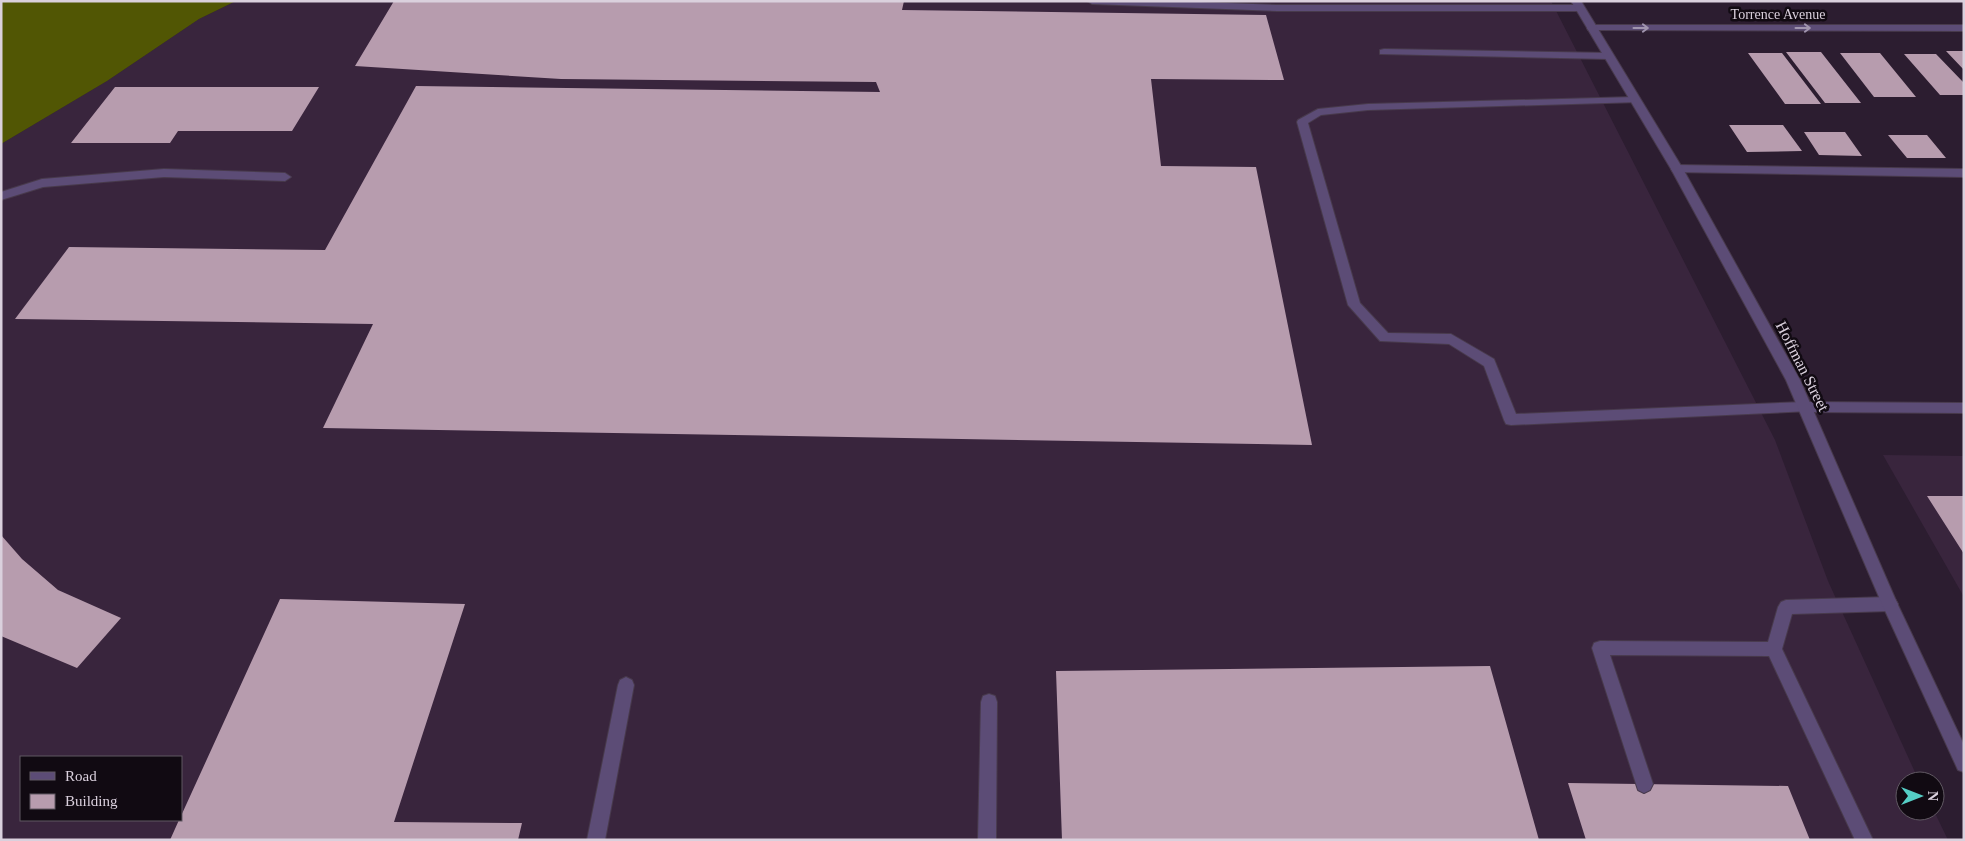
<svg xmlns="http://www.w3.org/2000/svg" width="1965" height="841" viewBox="0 0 1965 841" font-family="'Times New Roman',serif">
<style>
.built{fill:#39253d;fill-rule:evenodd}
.forest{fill:#515604}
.building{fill:#b79cae}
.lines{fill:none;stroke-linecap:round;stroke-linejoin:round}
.service-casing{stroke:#483a4c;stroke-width:2}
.minor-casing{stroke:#483a4c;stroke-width:2}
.tertiary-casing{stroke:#483a4c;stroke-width:2}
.service{fill:#5c4c76;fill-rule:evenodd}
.minor{fill:#5c4c76;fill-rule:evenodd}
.tertiary{fill:#5c4c76;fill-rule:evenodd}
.oneway{stroke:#a195af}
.labels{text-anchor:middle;stroke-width:5;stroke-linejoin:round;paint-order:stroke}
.far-street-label{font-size:14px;fill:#dad0dd;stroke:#110a12}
.street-label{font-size:16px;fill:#dad0dd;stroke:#110a12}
</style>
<rect width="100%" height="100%" fill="#2c1d30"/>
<path class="built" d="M236 1H1551L1775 440 1828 581 1919 781H1905V811H1934L1948 840H1V144L107 81 199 19ZM21 757H181V820H21Z
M1883 455 1964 456V597Z"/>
<path class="forest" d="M1 1H236L199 19 107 81 1 144Z"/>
<path class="building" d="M394 1H904L902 10 1266 15 1284 80 1151 79 1161 166 1256 167 1312 445 323 428 373 324 15 319 69 247 325 250 416 86 880 92 876 82 561 79 355 66Z
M1946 51H1964V70Z
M1786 52H1821L1861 103H1825Z
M1748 53H1782L1821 104H1785Z
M1840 53H1880L1916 97H1874Z
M1904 54H1936L1964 83V95H1940Z
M115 87H319L292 131H178L170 143H71Z
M1729 125H1783L1802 151 1747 152Z
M1804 132H1845L1862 156 1819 155Z
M1888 135H1927L1946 158H1907Z
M1927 496H1964V554Z
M1 535 22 559 58 590 121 618 77 668 1 636Z
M280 599 465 604 394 822 522 823 518 840H170L179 820H181V816Z
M1490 666 1539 840H1062L1056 671Z
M1568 783 1788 786 1810 840H1586Z"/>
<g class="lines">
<g class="service-casing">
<path id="service" d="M1087 1H1176L1277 5H1580L1585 8 1580 11H1277L1092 4Z
M1384 49 1609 53 1614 56 1609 59 1380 54V50Z
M1635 97 1640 100 1639 102 1368 110 1321 115 1308 123 1360 303 1388 333 1451 334 1494 359 1516 414 1805 402 1810 403 1812 407 1810 411 1511 425 1506 424 1504 420 1484 366 1449 344 1380 341 1348 305 1297 122 1298 120 1318 109 1368 104Z
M1677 165 1964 169V177L1673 172 1671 169Z
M164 169 285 173 291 177 285 181 164 177 43 187 1 200V192L42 179Z
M1890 597 1895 599 1898 604 1895 609 1890 611 1792 614 1782 649 1873 840H1855L1769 656 1610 655 1653 784 1650 790 1644 793 1638 790 1592 648 1594 643 1600 641 1768 642 1778 607 1781 602 1786 600Z
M626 677 632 680 634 685 605 840H587L618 685 620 680Z
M989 694 995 696 997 702 996 840H978L981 702 983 696Z"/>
</g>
<g class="minor-casing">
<path id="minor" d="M1592 25H1964V31L1588 30 1587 28Z
M1805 402 1964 403V413L1805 412 1800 411 1798 407 1800 403Z"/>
</g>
<g class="tertiary-casing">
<path id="tertiary" d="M1571 1H1581L1683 169 1800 380 1897 603 1964 745V772L1958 770 1882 604 1786 380 1671 169Z"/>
</g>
<use href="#service" class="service"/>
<use href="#minor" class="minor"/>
<use href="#tertiary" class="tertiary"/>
</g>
<defs><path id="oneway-shaft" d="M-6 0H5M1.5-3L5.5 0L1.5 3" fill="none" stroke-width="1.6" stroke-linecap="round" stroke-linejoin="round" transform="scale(1.25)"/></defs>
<g class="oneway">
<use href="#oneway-shaft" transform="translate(1641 28)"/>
<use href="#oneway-shaft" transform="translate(1803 28)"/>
</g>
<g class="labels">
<g class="far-street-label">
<text x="1778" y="19">Torrence Avenue</text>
</g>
<g class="street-label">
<text transform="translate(1803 366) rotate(63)" y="6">Hoffman Street</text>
</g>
</g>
<rect width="1965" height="841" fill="none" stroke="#dad0dd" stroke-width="5"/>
<rect x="20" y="756" width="162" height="65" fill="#110a12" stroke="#615963"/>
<rect x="30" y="772" width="25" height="8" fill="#5c4c76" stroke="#615963"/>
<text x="65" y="781" font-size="15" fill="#dad0dd">Road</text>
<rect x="30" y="794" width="25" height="15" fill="#b79cae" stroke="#615963"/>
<text x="65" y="806" font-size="15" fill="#dad0dd">Building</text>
<g transform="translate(1920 796) rotate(90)"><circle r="24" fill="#110a12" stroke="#615963"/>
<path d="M0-4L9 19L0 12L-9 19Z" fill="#55cec5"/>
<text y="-8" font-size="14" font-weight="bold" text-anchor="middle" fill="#dad0dd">N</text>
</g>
</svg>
